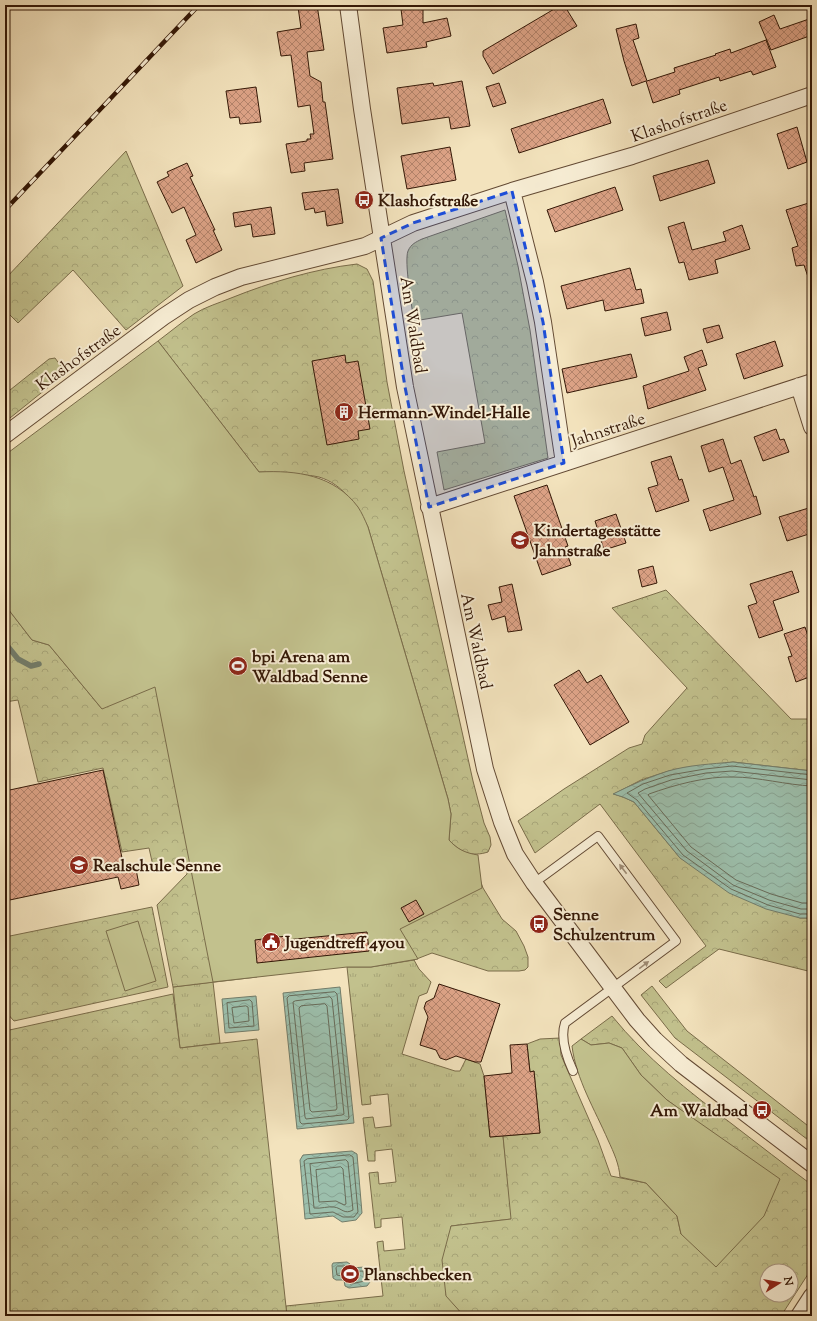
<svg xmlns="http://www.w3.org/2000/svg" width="817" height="1321" viewBox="0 0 817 1321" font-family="'Sorts Mill Goudy',serif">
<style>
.grass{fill:url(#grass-tufts);stroke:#7a6c4a}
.forest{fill:url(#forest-crowns);stroke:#7a6c4a;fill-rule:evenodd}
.garden{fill:#c2c18d;stroke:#7a6c4a}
.water{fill:url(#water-waves);stroke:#727c6a}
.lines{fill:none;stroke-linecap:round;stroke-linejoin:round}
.shore{stroke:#686b59;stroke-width:1}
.stream{stroke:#727c6a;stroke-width:5.5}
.building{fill:url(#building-cross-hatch);stroke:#331706}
.lane-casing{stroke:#634a34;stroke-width:10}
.street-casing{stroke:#634a34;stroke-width:18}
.lane{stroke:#f7edd4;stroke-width:8}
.street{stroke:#f7edd4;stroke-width:16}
.rail-casing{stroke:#331706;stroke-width:4.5}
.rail{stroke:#f7edd4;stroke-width:3;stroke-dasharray:9;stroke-linecap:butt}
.oneway{fill:#9f8d77}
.marked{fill:#1d4ed8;fill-opacity:0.2;stroke:#1d4ed8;stroke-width:3;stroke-dasharray:8 5;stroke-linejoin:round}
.labels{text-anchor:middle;stroke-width:4;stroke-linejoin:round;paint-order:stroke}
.street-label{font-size:17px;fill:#331706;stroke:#f7edd4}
.poi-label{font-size:17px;font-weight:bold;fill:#331706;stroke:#f7edd4;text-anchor:start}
</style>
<defs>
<pattern id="grass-tufts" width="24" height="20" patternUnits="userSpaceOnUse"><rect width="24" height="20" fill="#c2c18d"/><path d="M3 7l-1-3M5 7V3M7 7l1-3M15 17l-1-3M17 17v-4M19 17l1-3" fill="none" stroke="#a7a578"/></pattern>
<pattern id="forest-crowns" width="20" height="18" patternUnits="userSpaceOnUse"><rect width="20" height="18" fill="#c2c18d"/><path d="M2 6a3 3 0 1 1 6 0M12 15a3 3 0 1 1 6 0" fill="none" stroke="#a7a578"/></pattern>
<pattern id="water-waves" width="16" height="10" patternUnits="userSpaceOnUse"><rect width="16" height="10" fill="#9cbfac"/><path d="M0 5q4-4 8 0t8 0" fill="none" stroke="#87a392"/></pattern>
<pattern id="building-cross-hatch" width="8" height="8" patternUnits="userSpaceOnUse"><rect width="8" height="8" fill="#dda387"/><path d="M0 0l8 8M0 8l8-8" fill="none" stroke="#b4846c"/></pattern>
</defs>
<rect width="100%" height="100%" fill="#f3e3bd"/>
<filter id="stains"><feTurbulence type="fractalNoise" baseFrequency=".005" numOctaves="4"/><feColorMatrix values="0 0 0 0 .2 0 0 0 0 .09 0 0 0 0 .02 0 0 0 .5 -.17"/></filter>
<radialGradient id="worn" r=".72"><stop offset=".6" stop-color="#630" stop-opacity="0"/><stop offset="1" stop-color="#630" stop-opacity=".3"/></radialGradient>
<path class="grass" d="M414 960 419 969 431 982 427 993 419 996 402 1054 455 1071H460L466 1059 480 1064 484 1076 490 1137 503 1136 512 1219 451 1226 446 1295 464 1316H287L286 1306 383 1296 377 1242 383 1241 384 1251 405 1249 402 1217 381 1219V1227L375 1228 369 1173 378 1172 379 1184 396 1182 392 1149 375 1151V1161H368L363 1118 373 1117 375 1128 391 1126 388 1094 370 1096 371 1104 362 1105 347 967H371Z
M213 982 220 1043 180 1048 173 987Z"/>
<path class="forest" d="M126 151 183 286 126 330 73 270 18 323 8 313 5 317V279Z
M505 210 518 266 530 330 548 458 444 490 437 452 485 443 462 313 414 321C412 308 404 261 408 251 411 244 416 242 422 239Z
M357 264 367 269 373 281 387 382 404 471 473 781 484 823 490 837 491 845 488 852C472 857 461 853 449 840L451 814 448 799 368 527C357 506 343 484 319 477 311 475 302 475 294 474 282 473 271 471 259 472L158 341C170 332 182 322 194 314 205 307 219 303 231 298 271 282 314 269 357 264Z
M55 358 66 373 5 422V394L49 359Z
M666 590 791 719H812V771L733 762 669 771 641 780 614 794 623 797 634 802 680 858 800 918H812V972L719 949 666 988 659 981 706 946 600 804 535 853 518 821 564 789 629 748 642 744 645 735 687 688 612 608Z
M5 605 32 640 49 645 102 709 137 613 257 977 173 987 157 905 187 874 186 863 153 866 149 848 122 852 103 768 38 782 18 700 5 702Z
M480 880 483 888 502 919 516 931 524 946 528 957V967L525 970 519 971H488L432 953 414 960 376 925Z
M152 907 168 987 14 1021 5 1011V937Z
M652 986 687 1031 812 1129V1143L675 1038 641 995Z
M173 994 180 1048 257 1039 287 1316H5V1031Z
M612 1016C646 1058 688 1091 732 1124 758 1144 785 1165 812 1185V1268L781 1316H464L446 1296 442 1260 451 1226 511 1219 503 1136 540 1133 534 1071 530 1072 527 1044 540 1039 560 1038 561 1055 567 1069 598 1140 611 1176 646 1183 677 1216 681 1234 693 1119 667 1100 641 1075 622 1048 609 1043 591 1045 581 1039ZM767 1271H791V1295H767Z"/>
<path class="garden" d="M158 341 259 472C297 470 334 475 358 507 362 513 365 520 368 527L448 799 451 814 449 840C457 849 465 853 478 855L482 888 400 929 418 959 371 967H347L213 982 155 687 102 709 49 645 32 640 5 605V455Z
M138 921 156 981 125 991 106 931Z
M581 1039 591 1045 609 1043 622 1048 641 1075 667 1100 780 1179 764 1216 716 1267 681 1234 677 1216 646 1183 620 1177C619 1164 614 1153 608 1140 595 1110 576 1079 572 1046Z"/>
<path class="water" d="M733 762 812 771V918H800L766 909 729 893 680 858 634 802 623 797 613 794C631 785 649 777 668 771 689 765 711 764 733 762Z
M340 987 354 1123 297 1129 283 993Z
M256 996 259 1030 225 1033 222 999Z
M352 1151 357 1154 362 1213 356 1220 342 1222 333 1216 305 1219 300 1160 303 1155Z
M347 1262 350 1264 351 1268 365 1267 368 1270 370 1282 367 1286 349 1288 345 1286 344 1280H336L333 1278 332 1265 333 1263Z"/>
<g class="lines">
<path class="shore" d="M812 775 732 766 705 769 670 775 643 784 627 793 637 800 683 855 731 889 768 905 800 914H812
M812 780 732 771 706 773 671 780 645 789 638 793 687 851 733 885 769 900 801 909H812
M812 786C786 785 759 777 733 777 707 776 674 785 649 794L648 795 691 847 736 880 771 894 802 903H812
M335 992 337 994 349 1118 347 1120 302 1124 300 1122 287 998 289 996Z
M330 997 332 999 344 1114 342 1115 306 1119 305 1117 293 1002 295 1001Z
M250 1000 252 1002 254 1026 229 1028 227 1003Z
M325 1004 327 1006 337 1108 336 1110 312 1112 310 1110 299 1008 301 1006Z
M246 1006 248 1007 249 1021 234 1023 232 1008Z
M350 1155 353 1157 358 1212 354 1217H343L333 1212 310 1214 304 1161 307 1159Z
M346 1160 348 1162 353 1210C344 1215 342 1208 334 1207 328 1206 321 1209 314 1208L310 1164Z
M341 1167 343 1169 346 1204 344 1205 336 1201 319 1202 316 1170Z
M338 1266H345C350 1275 354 1271 363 1271L365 1281 350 1284 346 1277 337 1275 336 1268Z"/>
<path class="stream" d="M5 643 18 659 31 666 39 664"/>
</g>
<path class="building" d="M317 5 324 50 307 52 310 76 321 82 323 102H325L333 159 304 163 305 171 291 173 286 144 307 141V139H311L310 134H314L310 105 298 107 291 55 281 56 277 32 301 28 298 7Z
M561 5H564L577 26 493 74 483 56V51Z
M421 6 423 7V23L447 18 451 36 426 42 427 47 387 53 383 28 403 25 401 9Z
M774 15 780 29 812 18V35L771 50 759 22Z
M636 24 639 38 633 40 647 81 675 72 674 68 716 55 715 54 730 49 731 53 766 40 776 67 753 75 751 71 720 81 719 77 679 90 680 94 653 103 646 81 632 86 624 61 616 29Z
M462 81 470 126 451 129 449 117 402 124 397 88 433 83 434 86Z
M499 83 506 103 493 107 486 87Z
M256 87 261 122 240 124 239 117 230 118 226 91Z
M603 99 611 123 519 153 511 129Z
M797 127 807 162 788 169 777 134Z
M450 147 456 180 407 189 401 156Z
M708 160 715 183 660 201 653 176Z
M187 163 193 176 190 177 215 230H213L222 250 196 263 186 240 196 235 184 207 172 213 157 182 169 176 167 172Z
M615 187 623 210 555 232 547 210Z
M338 189 343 223 327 226 325 211 315 213 314 208 305 210 302 193Z
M812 202V280H809L804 265 796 266 792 248 798 246 786 210Z
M271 207 275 234 253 237 251 224 235 227 233 213Z
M684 222 692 250 726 241 723 232 742 225 750 249 715 260 718 273 689 280 684 262 679 263 668 227Z
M630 268 636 290 641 289 644 303 605 311 603 300 567 309 561 286Z
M667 312 671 330 645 336 641 318Z
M719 325 723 338 707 343 703 329Z
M775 341 783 366 744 379 736 354Z
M702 350 707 365 698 368 706 390 648 409 643 386 689 371 684 357Z
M631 354 637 377 567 393 562 369Z
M345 355 346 363 358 361 370 429 358 431 359 439 327 445 312 361Z
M776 429 780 440 784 439 789 452 763 461 754 437Z
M723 439 731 464 741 460 754 497 756 496 761 514 710 531 703 510 734 500 723 467 709 472 701 446Z
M671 456 679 480 682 479 689 501 656 512 648 488 658 485 651 462Z
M547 485 568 546 565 547 571 565 542 575 514 496Z
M812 507V533L787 541 779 517Z
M616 514 626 543 604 550 595 521Z
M653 566 657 583 642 587 638 570Z
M792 571 799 592 773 601 783 630 759 638 748 606 757 603 750 584Z
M512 584 522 630 508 632 505 616 492 620 488 605 502 602 499 587Z
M805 627 812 648V676L796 682 788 657 792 656 784 634Z
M579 670 587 683 601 675 629 722 590 745 554 685Z
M103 770 124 867 135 864 139 885 121 889 118 877 5 901V791Z
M416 900 424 914 409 922 401 908Z
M367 932 369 951 257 963 255 940 286 936V940Z
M439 984 500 1004 481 1062H475L456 1056 446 1060 440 1058 436 1050 420 1045 428 1017 424 1008 426 1002 434 998Z
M527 1044 530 1072 534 1071 540 1133 490 1137 484 1076 512 1073 510 1045Z"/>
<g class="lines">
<g class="lane-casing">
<path id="lane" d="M534 883 598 836 676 941 565 1023C560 1038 567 1058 573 1071"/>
</g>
<g class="street-casing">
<path id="street" d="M348 5 362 109 405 387 485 769 502 822 515 854 534 883 637 1020 655 1040 681 1064 812 1164
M512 191 535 282 543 322 564 463
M799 386 812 427
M5 435 163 317 189 300 215 287 241 277 365 246 413 223 512 191 632 156 812 95
M429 507 812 382
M799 1316 812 1296"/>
</g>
<use href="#lane" class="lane"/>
<use href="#street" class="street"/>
<g class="rail-casing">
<path id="rail" d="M5 210 199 5"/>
</g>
<use href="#rail" class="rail"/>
</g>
<defs><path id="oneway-solid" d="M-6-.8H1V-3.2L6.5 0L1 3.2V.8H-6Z"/></defs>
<g class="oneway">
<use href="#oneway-solid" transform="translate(623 869) rotate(-127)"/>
<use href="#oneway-solid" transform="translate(644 965) rotate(-37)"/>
</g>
<path class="marked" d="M512 191 543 322 564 463 429 507 405 387 381 238 413 223Z"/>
<defs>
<g id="bus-disc" transform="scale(1)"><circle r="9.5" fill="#8f2418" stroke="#f7edd4"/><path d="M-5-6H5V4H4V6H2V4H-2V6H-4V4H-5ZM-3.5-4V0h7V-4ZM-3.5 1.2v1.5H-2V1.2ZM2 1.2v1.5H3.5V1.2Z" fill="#fff"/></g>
<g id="building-disc" transform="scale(1)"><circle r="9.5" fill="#8f2418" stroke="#f7edd4"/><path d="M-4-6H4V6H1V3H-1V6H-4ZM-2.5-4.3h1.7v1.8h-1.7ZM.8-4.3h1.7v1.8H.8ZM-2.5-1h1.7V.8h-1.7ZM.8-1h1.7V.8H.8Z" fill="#fff"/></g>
<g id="school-disc" transform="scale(1)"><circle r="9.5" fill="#8f2418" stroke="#f7edd4"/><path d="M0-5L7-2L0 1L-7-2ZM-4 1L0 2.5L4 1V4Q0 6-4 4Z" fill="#fff"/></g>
<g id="stadium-disc" transform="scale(1)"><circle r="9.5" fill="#8f2418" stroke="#f7edd4"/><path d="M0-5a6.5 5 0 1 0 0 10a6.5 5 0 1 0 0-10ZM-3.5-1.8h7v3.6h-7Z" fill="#fff"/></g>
<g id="civic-disc" transform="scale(1)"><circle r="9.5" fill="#8f2418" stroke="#f7edd4"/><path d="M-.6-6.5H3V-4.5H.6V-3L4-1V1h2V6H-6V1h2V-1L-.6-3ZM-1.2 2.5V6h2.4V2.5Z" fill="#fff"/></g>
</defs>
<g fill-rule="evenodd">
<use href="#bus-disc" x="364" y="200"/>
<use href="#building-disc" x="344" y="412"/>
<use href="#school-disc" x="520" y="540"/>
<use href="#stadium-disc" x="238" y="666"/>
<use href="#school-disc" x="79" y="865"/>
<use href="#bus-disc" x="539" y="924"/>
<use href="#civic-disc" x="271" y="942"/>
<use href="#bus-disc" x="762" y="1110"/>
<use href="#stadium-disc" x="350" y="1274"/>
</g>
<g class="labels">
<g class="street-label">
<text transform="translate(679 120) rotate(-19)" y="6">Klashofstraße</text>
<text transform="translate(414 325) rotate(81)" y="6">Am Waldbad</text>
<text transform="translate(78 357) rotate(-36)" y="6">Klashofstraße</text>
<text transform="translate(608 429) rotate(-18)" y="6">Jahnstraße</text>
<text transform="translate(477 641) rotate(78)" y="6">Am Waldbad</text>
</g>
<g class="poi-label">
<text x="378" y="206">Klashofstraße</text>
<text x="358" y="418">Hermann-Windel-Halle</text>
<text x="534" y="536">Kindertagesstätte<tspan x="534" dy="20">Jahnstraße</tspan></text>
<text x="252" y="662">bpi Arena am<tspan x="252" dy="20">Waldbad Senne</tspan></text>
<text x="93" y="871">Realschule Senne</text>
<text x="553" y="920">Senne<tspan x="553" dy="20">Schulzentrum</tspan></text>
<text x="285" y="948">Jugendtreff 4you</text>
<text x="748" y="1116" text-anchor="end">Am Waldbad</text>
<text x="364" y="1280">Planschbecken</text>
</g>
</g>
<rect width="817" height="1321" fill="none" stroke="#f3e3bd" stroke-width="20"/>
<rect x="6" y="6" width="805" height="1309" fill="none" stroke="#331706" stroke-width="2"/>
<rect x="10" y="10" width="797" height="1301" fill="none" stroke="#331706"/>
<g transform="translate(779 1283) rotate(79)"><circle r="19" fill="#f7edd4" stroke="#a99782"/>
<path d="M0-3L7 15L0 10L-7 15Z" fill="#8f2418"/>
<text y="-6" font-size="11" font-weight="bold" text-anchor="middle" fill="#331706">N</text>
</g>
<rect width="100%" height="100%" filter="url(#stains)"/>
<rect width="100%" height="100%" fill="url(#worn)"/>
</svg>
